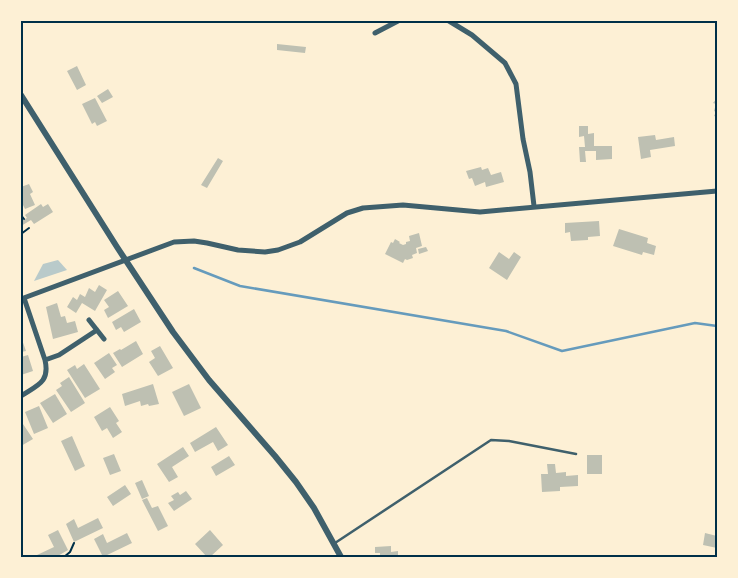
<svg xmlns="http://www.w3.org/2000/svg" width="738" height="578" viewBox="0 0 738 578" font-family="Spectral,serif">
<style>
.green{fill:#b9caca}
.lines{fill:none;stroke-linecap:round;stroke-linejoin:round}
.stream{stroke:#669bbc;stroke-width:2.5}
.building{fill:#bec0b2}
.path{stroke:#003049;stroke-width:2}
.service{stroke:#3f606c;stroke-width:2.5}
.minor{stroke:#3f606c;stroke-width:5}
.tertiary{stroke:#3f606c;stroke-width:6}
.neatline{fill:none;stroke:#003049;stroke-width:2}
</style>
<rect width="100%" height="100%" fill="#fdf0d5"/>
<path class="green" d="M58 260 67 270 34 281 43 264Z"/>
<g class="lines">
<path class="stream" d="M194 268 240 286 506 331 562 351 695 323 717 326"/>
</g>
<path class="building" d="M277 44 306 47 305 53 277 50Z
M77 66 86 85 77 90 67 71Z
M108 89 113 97 102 103 97 96Z
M95 98 107 121 97 126 95 122 92 124 82 104Z
M717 98V117L714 116 716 112 714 111 716 104 713 103Z
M579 126H588V134L594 133V146H612V159L596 160V151H585L586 162H580L579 147H585L584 136 579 137Z
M655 135 656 140 674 137 675 146 650 150 651 157 641 159 638 137Z
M218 158 223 161 207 188 201 185Z
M481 167 482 170 488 168 491 175 501 172 504 182 486 187 485 182 475 186 472 178 469 179 466 171Z
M29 184 33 192 30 194 35 205 25 209 21 201V187Z
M41 204 43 207 48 204 53 212 34 224 31 220 21 226V221L27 218 25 215Z
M599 221 600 236 588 237V240L571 241 570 232 565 233V223Z
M619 229 648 238 647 243 656 246 654 255 643 252 642 255 613 246Z
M419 233 422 246 416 248 417 253 412 255 413 258 407 260 405 259 403 263 385 254 391 242 393 243 395 239 400 242 399 243 403 245 406 244V242L410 241 409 236Z
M426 247 428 251 419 254 418 249Z
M499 252 509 259 514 252 521 257 507 280 489 268Z
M99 285 107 290 95 311 82 303 76 313 67 307 73 297 77 300 80 294 85 297 89 288 95 292Z
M118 291 128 306 108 318 104 310 109 307 104 300Z
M57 303 61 317 65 316 67 323 75 321 78 332 53 339 46 307Z
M134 309 141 322 124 332 121 327 116 330 112 322Z
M21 337 26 351 21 352Z
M136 341 143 354 122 367 113 353 120 349 121 350Z
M160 346 173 368 158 376 149 362 155 358 151 351Z
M109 353 117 365 112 368 115 372 105 379 94 363Z
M28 355 33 371 21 375V357Z
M84 364 100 389 85 398 67 370 75 365 77 369Z
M69 377 85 403 71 412 56 390 62 386 60 383Z
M153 384 159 404 149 406 148 404 141 406 140 401 125 406 122 394Z
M189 384 201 408 184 416 172 392Z
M55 394 67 414 53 423 40 403Z
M39 406 48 428 34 434 25 412Z
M110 407 119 421 116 423 122 432 113 438 107 428 102 431 94 417Z
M21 421 33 439 21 446Z
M216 427 228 445 218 451 213 442 195 452 190 443Z
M72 436 85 466 75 471 61 441Z
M183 447 189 456 172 467 178 477 169 482 157 464Z
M114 454 121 471 110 475 103 458Z
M587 455H602V474H587Z
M229 456 235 465 216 476 211 467Z
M547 464H555L556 473 566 472V476L578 475V486L560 487V491L542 492 541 474H548Z
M142 480 149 496 142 499 135 483Z
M125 485 131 494 113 506 107 497Z
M186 491 192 499 174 511 168 503 174 500 171 496 178 492 180 495Z
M147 498 152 508 158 506 168 526 158 531 142 500Z
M98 518 103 528 74 542 66 524 74 519 78 528Z
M58 530 68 550 56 557H38L37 555 54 547 48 535Z
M210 530 223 545 210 557H207L195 544Z
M127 533 132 543 103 557 94 539 103 534 107 543Z
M705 533 717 536V548L703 545Z
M391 546V552L398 551V557H380V553H375V547Z"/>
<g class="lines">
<path class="path" d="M21 215 24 219
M21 234 29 228
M64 557 70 552 74 543"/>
<path class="service" d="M335 543 491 440 509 441 576 454"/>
<path class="minor" d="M449 21 472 35 505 63 516 84 523 139 530 172 534 206
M375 33 398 21
M21 299 174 242 194 241 207 243 238 250 265 252 278 250 300 242 347 213 363 208 403 205 480 212 717 191
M89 320 104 339
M45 360 59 355 97 330
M21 396C38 385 50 382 45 360L24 298"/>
<path class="tertiary" d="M21 95 117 247 173 332 209 380 275 456 296 482 314 508 341 557"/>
</g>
<rect width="738" height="578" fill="none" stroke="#fdf0d5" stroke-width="45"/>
<rect x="22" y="22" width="694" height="534" class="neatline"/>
</svg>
